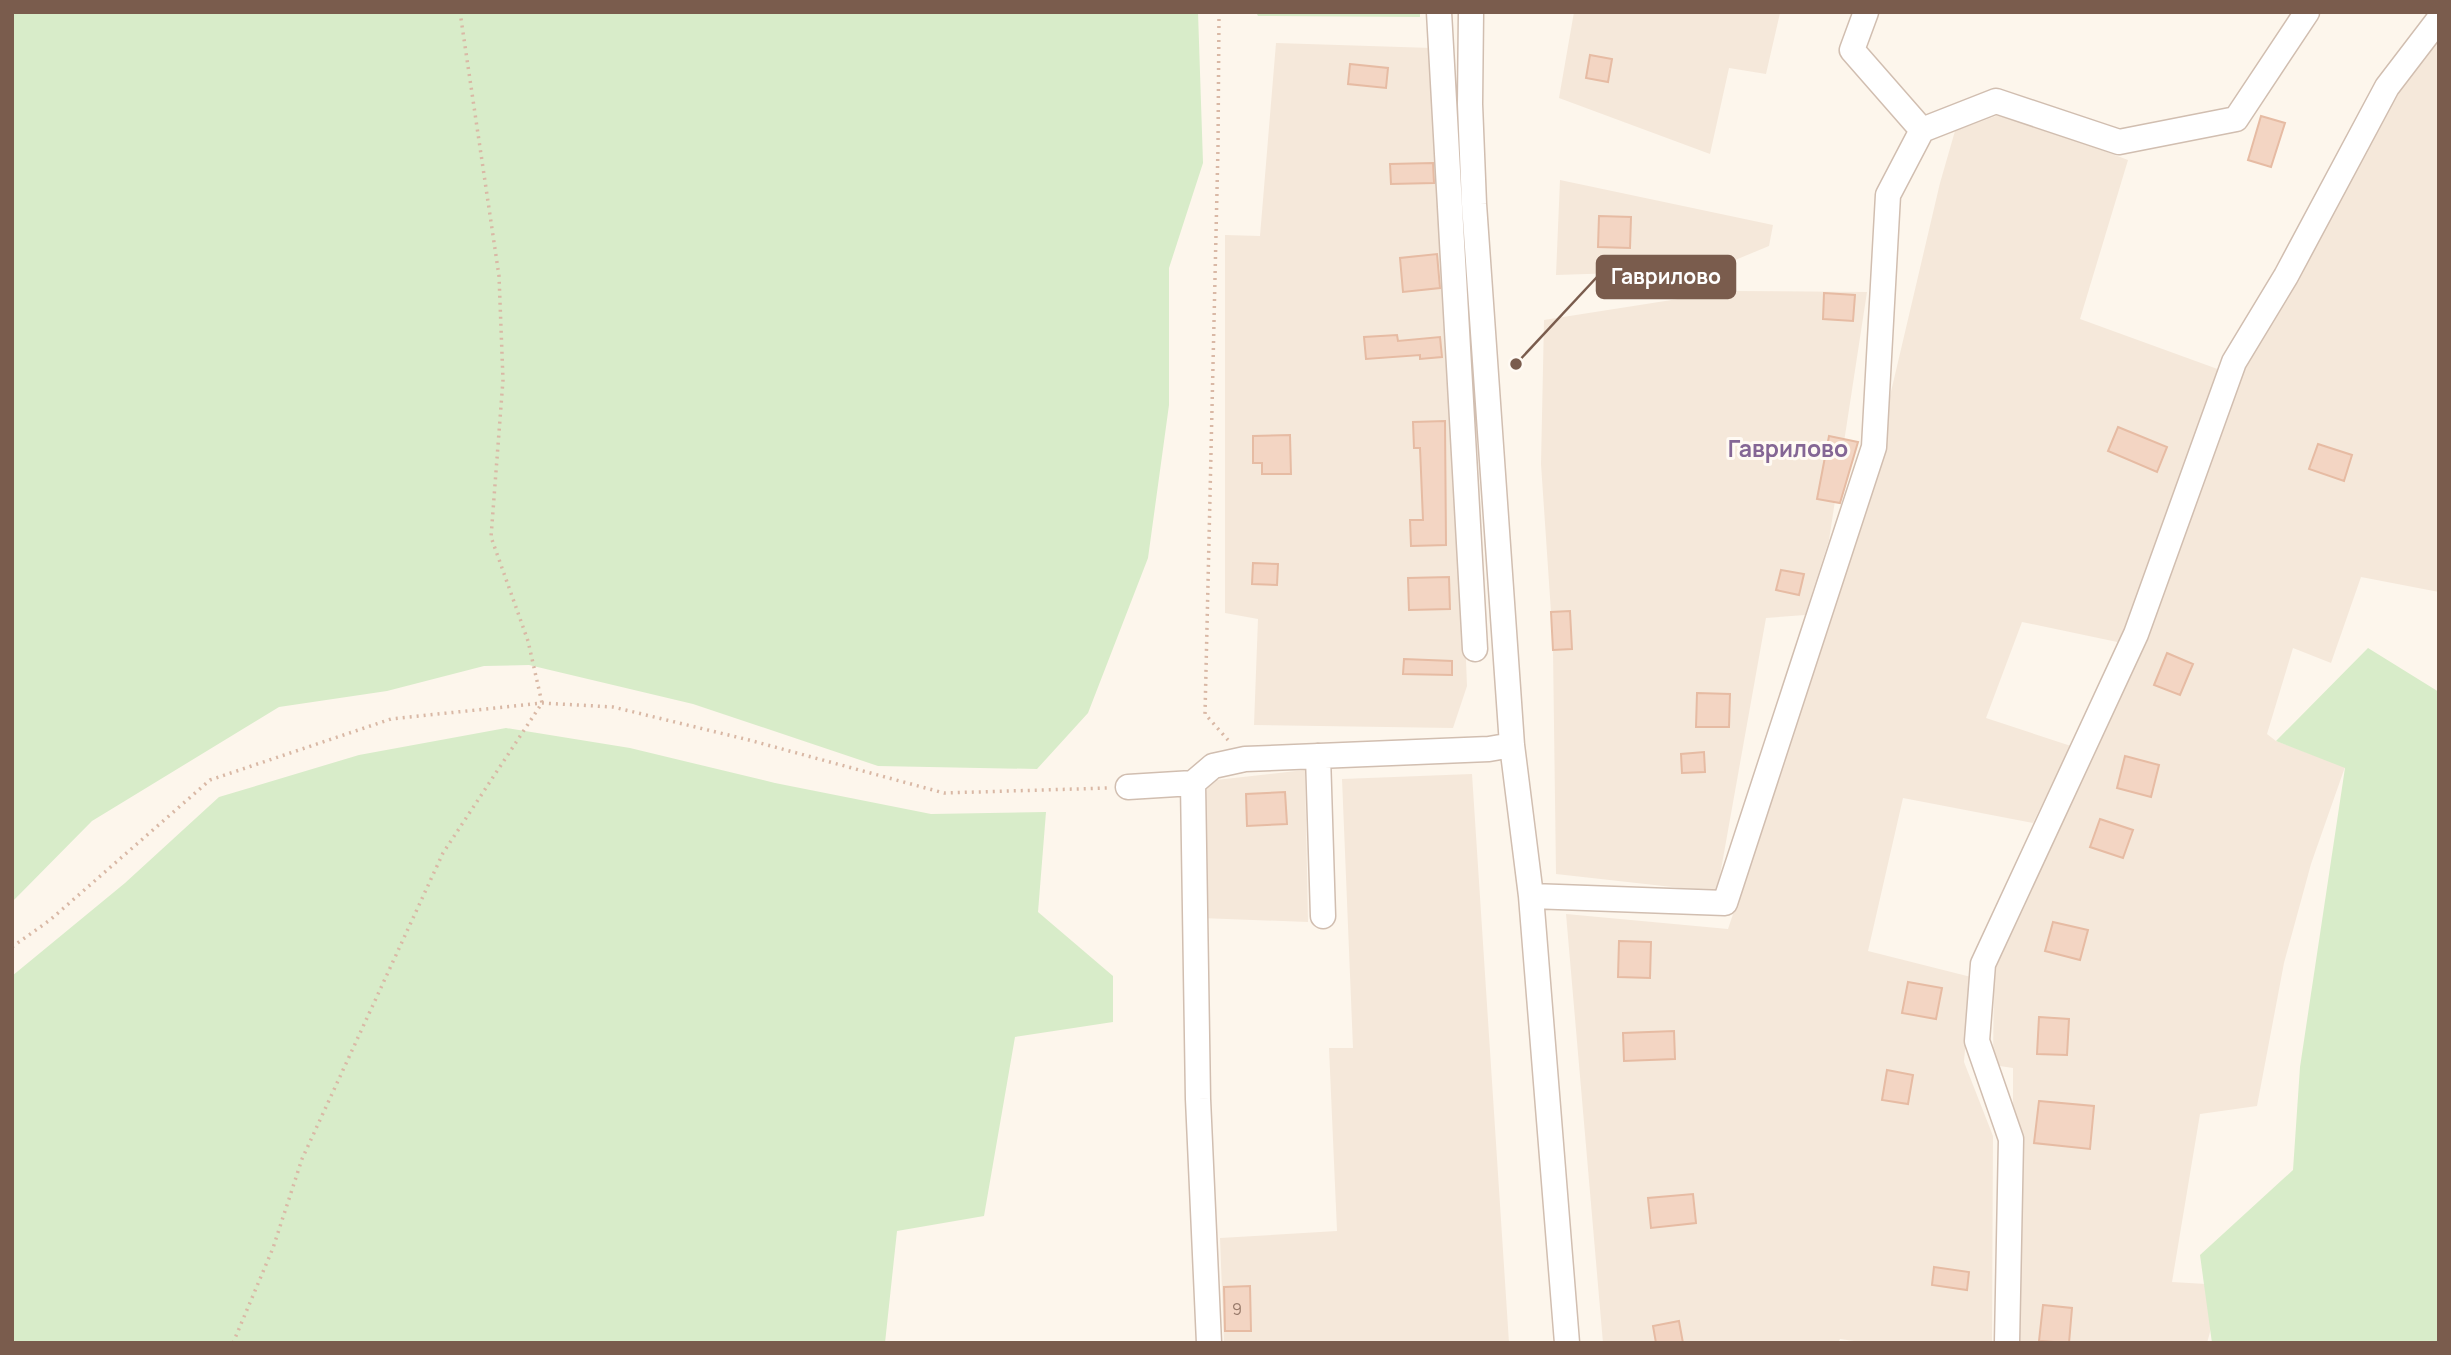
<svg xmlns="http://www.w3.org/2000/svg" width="2451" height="1355" viewBox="0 0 2451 1355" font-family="Manrope,sans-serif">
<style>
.residential{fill:#f5e8da}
.green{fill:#d8ecc9}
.building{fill:#f3d5c3;stroke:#e6bba3;stroke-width:2}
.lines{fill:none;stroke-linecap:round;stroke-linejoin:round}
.minor-casing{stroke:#d1beb0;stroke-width:27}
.path{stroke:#d9b8a5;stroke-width:3.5;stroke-dasharray:2 5;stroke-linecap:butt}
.minor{stroke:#fff;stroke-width:24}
.labels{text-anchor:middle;stroke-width:6;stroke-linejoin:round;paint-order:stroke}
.number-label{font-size:16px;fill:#987a6a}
.quarter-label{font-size:23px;font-weight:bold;fill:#846695;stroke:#fffaf3}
.leader{fill:none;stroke:#7a5c4d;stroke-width:2.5}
.callout-dot{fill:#7a5c4d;stroke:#fffaf3;stroke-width:2.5}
.callout{fill:#7a5c4d;stroke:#7a5c4d;stroke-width:2.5}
.callout-label{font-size:21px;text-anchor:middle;font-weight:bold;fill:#fff}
</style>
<rect width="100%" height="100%" fill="#fdf6ec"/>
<path class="residential" d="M1574 12H1775L1780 13 1766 74 1729 68 1710 154 1559 98Z
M2439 33V592L2361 577 2331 663 2293 648 2267 734 2276 741 2345 767 2311 864 2284 963 2257 1106 2200 1114 2172 1282 2223 1285 2207 1343H2013V1068L1993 1065 1994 966 2152 604 2244 371 2387 100Z
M1276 43 1432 48 1456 399 1467 686 1453 728 1254 725 1258 619 1225 613V235L1260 236Z
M2004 113 2128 160 2080 319 2223 371 2122 643 2022 622 1986 718 2071 746 2033 823 1903 798 1868 951 1971 977 1964 1062 1993 1136 1992 1343H1868L1840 1339 1838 1343H1603L1566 914 1728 929 1791 741 1871 477 1940 183 1955 131Z
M1560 180 1773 225 1769 246 1711 270 1556 275Z
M1729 291 1867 292 1829 540 1805 615 1766 618 1717 892 1556 874 1553 650 1572 649 1570 611 1551 612 1541 464 1544 320Z
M1305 770 1308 922 1201 918 1207 781Z
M1472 774 1509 1343H1224L1220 1238 1337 1231 1329 1048H1353L1342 779Z"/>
<path class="green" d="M12 12H1198L1203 163 1169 268V405L1148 558 1088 713 1037 769 878 766 693 704 529 665 484 666 387 691 279 707 92 821 12 902Z
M1256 12H1420V17L1258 16Z
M2368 648 2439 692V1343H2212L2200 1255 2293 1170 2300 1067 2345 768 2276 741Z
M506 728 630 748 775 783 931 814 1046 812 1038 912 1113 976V1022L1015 1037 984 1216 897 1231 885 1343H12V976L125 883 219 797 359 755Z"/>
<path class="building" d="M1590 55 1612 59 1608 82 1586 78Z
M1350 64 1388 68 1386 88 1348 84Z
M2261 116 2285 123 2271 167 2248 160Z
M1433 163 1434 183 1391 184 1390 164Z
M1599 216 1631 217 1630 248 1598 247Z
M1437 254 1440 288 1403 292 1400 258Z
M1824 293 1855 295 1853 321 1823 319Z
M1397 335 1398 341 1440 337 1442 357 1420 359V355L1366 359 1364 337Z
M1445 421 1446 545 1411 546 1410 520H1423L1420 448H1414L1413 422Z
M2118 427 2167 447 2157 472 2108 451Z
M1290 435 1291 474H1262V463H1253V436Z
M1829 436 1858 442 1840 503 1817 499Z
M2318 444 2352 455 2344 481 2309 469Z
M1253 563 1278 564 1277 585 1252 584Z
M1781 570 1804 574 1799 595 1776 590Z
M1449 577 1450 609 1409 610 1408 578Z
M1570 611 1572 649 1553 650 1551 612Z
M2167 653 2193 664 2180 695 2154 685Z
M1404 659 1452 661V675L1403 674Z
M1697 693 1730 694 1729 727H1696Z
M1704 752 1705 772 1682 773 1681 754Z
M2125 756 2159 765 2151 797 2117 788Z
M1285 792 1287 824 1247 826 1246 794Z
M2100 819 2133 830 2123 858 2090 847Z
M2053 922 2088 930 2080 960 2045 951Z
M1619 941 1651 942 1650 978 1618 977Z
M1908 982 1942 988 1936 1019 1902 1013Z
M2039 1017 2069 1019 2067 1055 2037 1054Z
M1674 1031 1675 1059 1624 1061 1623 1033Z
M1887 1070 1913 1075 1908 1104 1882 1100Z
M2039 1101 2094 1106 2090 1149 2034 1143Z
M1693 1194 1696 1223 1651 1228 1648 1198Z
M1934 1267 1969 1272 1967 1290 1932 1285Z
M1250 1286 1251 1331H1225L1224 1287Z
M2043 1305 2072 1308 2069 1343 2039 1341Z
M1679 1321 1683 1343H1656L1653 1326Z"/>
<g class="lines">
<g class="minor-casing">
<path id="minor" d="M1439 12 1475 649
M1471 12 1470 104 1474 204 1512 745 1531 896 1567 1343
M1866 12 1852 50 1922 130
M1318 756 1323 916
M1193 783 1198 1099 1209 1343
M1128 787 1193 783 1213 766 1245 759 1489 749 1512 745
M1531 896 1725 903 1874 447 1888 195 1922 130 1996 101 2119 142 2236 119 2307 12
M2007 1343 2011 1139 1977 1041 1983 964 2136 634 2234 362 2286 276 2387 87 2439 19"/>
</g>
<path class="path" d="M1219 12 1218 147 1205 714 1228 740
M12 947 50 920 210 780 391 719 542 703 613 707 749 740 944 793 1108 788
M233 1343 273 1248 302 1159 443 853 542 703 528 641 491 537 503 380 499 276 460 12"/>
<use href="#minor" class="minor"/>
</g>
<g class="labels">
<g class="number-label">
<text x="1237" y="1315">9</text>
</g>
<g class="quarter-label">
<text x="1788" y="457">Гаврилово</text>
</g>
</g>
<path class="leader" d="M1516 364L1597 277"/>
<circle class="callout-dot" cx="1516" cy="364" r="7"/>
<rect class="callout" x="1597" y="256" width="138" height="42" rx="7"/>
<g class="callout-label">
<text x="1666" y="284">Гаврилово</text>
</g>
<rect width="2451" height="1355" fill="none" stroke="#7a5c4d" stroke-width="28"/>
</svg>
